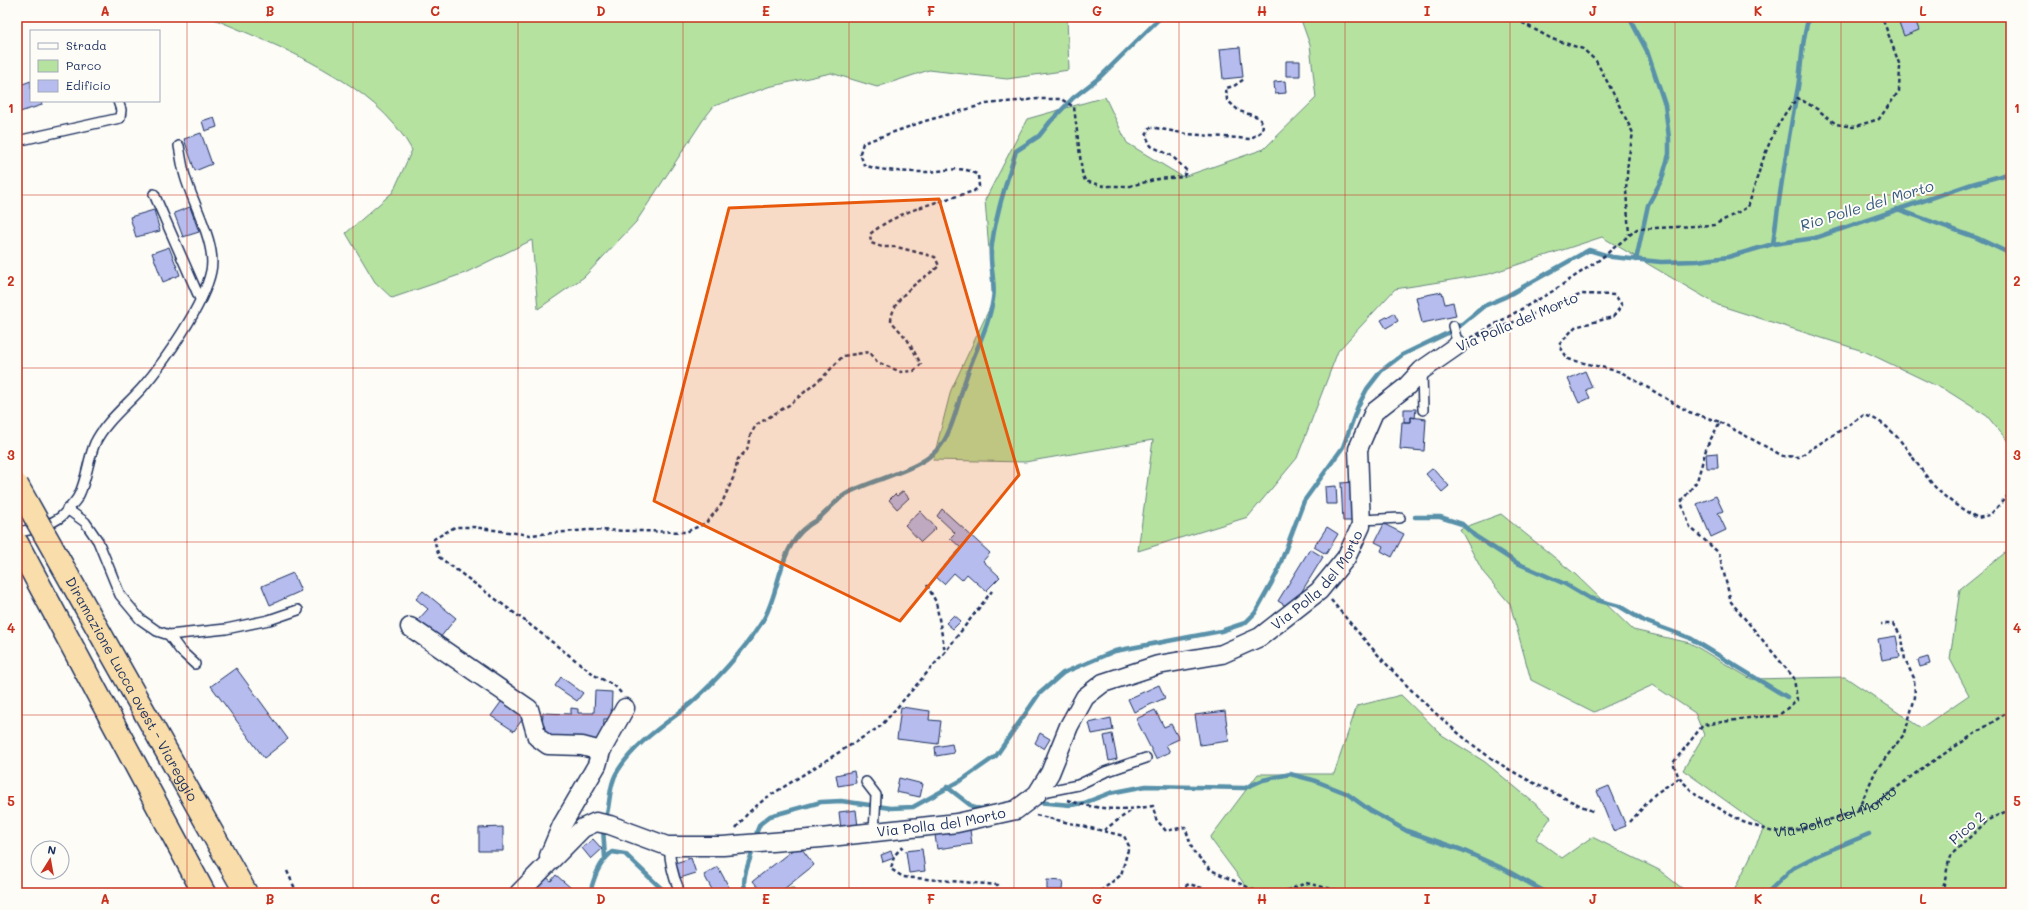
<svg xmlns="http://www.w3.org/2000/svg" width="2028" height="910" viewBox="0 0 2028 910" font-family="Mali,sans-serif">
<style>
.green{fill:#b6e2a0;stroke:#68887f}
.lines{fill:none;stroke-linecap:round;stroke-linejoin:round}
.stream{stroke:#5891a9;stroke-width:4.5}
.building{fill:#b6bdee;stroke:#1b2f5e}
.lane-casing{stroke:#1b2f5e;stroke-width:12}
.street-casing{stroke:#1b2f5e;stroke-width:21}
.highway-casing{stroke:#1b2f5e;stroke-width:25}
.path{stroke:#1b2f5e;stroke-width:2.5;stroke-dasharray:4 3;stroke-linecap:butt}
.lane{stroke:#fdfcf7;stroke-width:9}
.street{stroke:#fdfcf7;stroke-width:18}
.highway{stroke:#f9deab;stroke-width:22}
.highway-bridge-casing{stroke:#1b2f5e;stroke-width:25;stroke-linecap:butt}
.highway-bridge{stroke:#f9deab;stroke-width:22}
.marked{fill:#e8590c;fill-opacity:0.2;stroke:#e8590c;stroke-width:3;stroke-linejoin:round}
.grid{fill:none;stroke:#c8321e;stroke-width:1;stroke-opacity:0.55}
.labels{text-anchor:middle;stroke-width:4;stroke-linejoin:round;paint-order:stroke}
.street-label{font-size:14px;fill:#1b2f5e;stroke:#fdfcf7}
.water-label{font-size:15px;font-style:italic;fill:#34587d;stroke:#fdfcf7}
.neatline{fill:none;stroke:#c8321e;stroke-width:1.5}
.grid-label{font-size:13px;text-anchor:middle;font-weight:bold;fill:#c8321e}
</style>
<rect width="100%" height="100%" fill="#fdfcf7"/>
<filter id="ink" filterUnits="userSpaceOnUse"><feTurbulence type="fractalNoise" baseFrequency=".025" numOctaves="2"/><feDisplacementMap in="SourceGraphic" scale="8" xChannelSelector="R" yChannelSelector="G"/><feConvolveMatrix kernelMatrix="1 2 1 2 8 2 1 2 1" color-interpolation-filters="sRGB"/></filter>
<g filter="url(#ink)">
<path class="green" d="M209 17H1067L1069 70 1007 79 929 70 877 87 831 73 768 87 714 106 703 120 636 222 584 277 538 309 532 240 465 273 392 298 375 282 346 233 393 192 412 150C375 81 278 46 209 17Z
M1300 17H2011V445L1987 416 1949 392 1866 352 1718 305 1602 237 1489 274 1395 289 1338 351 1297 458 1248 517 1138 551 1153 440 1025 462 933 460 951 390 993 301 985 200 1027 119 1105 97 1127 143 1183 177 1264 149 1316 98 1310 45Z
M1501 514 1576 575 1633 630 1690 643 1751 679 1845 677 1921 728 1969 695 1950 659 1960 589 2011 548V893H1733L1764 828 1683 770 1704 735 1695 713 1653 685 1594 712 1531 680 1510 604 1483 572 1460 529Z
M1401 695 1442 735 1485 762 1551 817 1536 839 1562 858 1592 837 1659 870 1688 893H1251L1210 838 1258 774H1334L1357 706Z
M794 888 795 893H735L736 889Z"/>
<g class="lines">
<path class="stream" d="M1629 17 1647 51 1665 105 1669 138V154L1662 179 1648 205 1636 260
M1897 209 1977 238 2011 254
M1773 244C1780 191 1788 139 1798 87 1802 62 1801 42 1809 17
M1415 517H1440L1462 524 1475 536 1517 563 1565 584 1589 598 1619 606 1644 621 1690 638 1787 697
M947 787 974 808 986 809
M1036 802 1071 805 1084 803 1110 793 1146 786 1245 788 1263 780 1290 774 1313 780 1346 793 1371 811 1407 831 1462 850 1504 869 1547 893
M605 821C611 804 608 784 619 769 637 741 665 725 690 704 715 682 744 650 762 622 781 592 777 549 808 526 811 523 815 522 818 519 828 511 836 500 846 494 877 476 925 472 944 441 955 423 959 398 966 378 974 352 989 327 993 299 996 284 990 268 991 253 994 219 1006 184 1016 151L1039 136 1050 122 1073 98 1100 77 1161 17
M603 828 605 858
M756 840 757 831 760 824 770 816 821 802 841 801 891 808 913 807 962 780 996 756 1039 694 1063 673 1115 651 1221 631 1245 623 1255 613 1276 575 1304 501 1343 447 1358 406 1367 389 1381 371 1402 355 1456 329 1484 306 1505 297 1589 250 1612 257 1661 262 1697 261 1728 257 1773 244 1815 238 1972 184 2011 173
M590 893C594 877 599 863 612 852L625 854 666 893
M746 893C740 879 750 861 754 847
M1767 893 1793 868 1818 855 1869 834"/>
</g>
<path class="building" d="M1897 17H1914L1919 30 1904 36Z
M1240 47 1243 77 1223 79 1220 49Z
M1286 61H1300V76H1286Z
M31 81V101H41L42 105 20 112 17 103V86Z
M1285 81 1286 93 1275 94 1274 82Z
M214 117 217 127 205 131 202 121Z
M201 133 212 164 195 171 184 139Z
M190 207 199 232 183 237 174 213Z
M154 210 160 231 136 237 130 217Z
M169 247 180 275 163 282 152 253Z
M1442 292 1445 304 1453 302 1456 316 1422 323 1416 297Z
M1394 313 1398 321 1386 328 1381 320Z
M1585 371 1592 387 1586 390 1590 398 1579 403 1568 379Z
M1404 409H1416L1415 418 1411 417V422H1404Z
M1411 417 1426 419 1424 451 1400 449 1402 422H1411Z
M1717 453 1718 468H1707L1706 454Z
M1433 468 1449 486 1442 492 1426 474Z
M1354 482 1356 521H1343L1341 483Z
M1336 486 1337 504H1326L1325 487Z
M903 491 909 498 897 509 889 500 895 494 897 496Z
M1716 496 1723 511 1718 513 1726 530 1711 537 1697 504Z
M942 509 990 553 983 561 1000 577 986 591 967 574 962 580 954 573 944 584 935 576 961 548 950 538 955 533 937 516Z
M920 511 936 528 921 542 905 525Z
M1384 524 1404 534 1392 557 1381 551 1383 546 1375 542Z
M1327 527 1338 534 1326 554 1314 547Z
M1310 549 1323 557 1291 609 1278 601Z
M293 573 301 591 270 605 262 586Z
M423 591 456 618 439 639 417 621 428 609 416 599Z
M954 615 961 621 953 629 946 623Z
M1896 636 1900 657 1882 660 1878 639Z
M1928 657 1930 664 1920 667 1918 660Z
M236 668 288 739 264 758 211 686Z
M561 677 583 693 577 701 555 686Z
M1159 685 1165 698 1134 712 1128 699Z
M595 691 612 692 611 719H604L603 742 541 739 543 713 571 714V708L578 709V713H594Z
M504 698 527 713 514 731 491 716Z
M901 707 930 711 929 720 941 721 938 744 897 739Z
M1155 710 1164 727 1171 724 1179 739 1166 745 1170 752 1156 759 1136 719Z
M1225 711 1229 741 1200 745 1195 715Z
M1111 718 1113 730 1092 734 1089 723Z
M1040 733 1050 739 1044 749 1035 743Z
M1112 734 1117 759 1109 761 1104 736Z
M952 744 954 753 936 756 935 747Z
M854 771 856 783 838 786 836 775Z
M899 778 923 784 920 797 896 792Z
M1609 786 1626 826 1613 831 1597 791Z
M856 810 858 827 841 829 839 812Z
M969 823 972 844 937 849 934 828Z
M503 827V851H479V828Z
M593 839 602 849 591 859 582 848Z
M799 845 814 865 779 893H763L753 881Z
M922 849 925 871 909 873 906 851Z
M891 851 894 858 883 862 881 855Z
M691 858 696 873 680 878 675 863Z
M718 867 730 889 722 893H714L704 875Z
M544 875 551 881 556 875 571 888 567 893H540L533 888Z
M1047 880 1063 881 1062 890H1047Z"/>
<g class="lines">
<g class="lane-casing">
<path id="lane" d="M17 141 120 118 121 110 118 101
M154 194 200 299
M1453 326 1458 345
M1422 372 1423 410
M67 509 85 522 98 541 120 595 140 619 157 631 169 635 226 629 269 620 298 610
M1362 520 1400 518
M17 531C28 532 53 524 62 516 67 510 76 502 79 495 87 479 88 459 95 443 105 422 127 405 142 388 165 361 204 305 211 271 217 244 192 202 185 176 182 166 181 156 179 146
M169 635 180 650 195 664
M866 782 876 795 874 832
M1038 793 1078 785 1105 772 1146 758
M669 846C670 861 672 874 678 887"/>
</g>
<g class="street-casing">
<g id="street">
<path d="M410 627 529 709 537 737 548 745 582 746 601 751"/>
<path d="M549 856 562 825 597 765 601 751 625 708"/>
<path id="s2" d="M519 893 583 828 596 822 610 825 667 846H723L821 838 957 823 1016 810 1037 794 1050 773 1069 726 1085 697 1103 683 1158 665 1222 654 1260 637 1319 591 1346 558 1361 526 1358 449 1374 412 1406 387 1422 370 1458 345"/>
</g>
</g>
<g class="highway-casing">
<path id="highway" d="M17 543 204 893"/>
</g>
<g class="path">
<path d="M1518 17 1521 22 1552 39 1583 49 1596 61 1608 83 1633 133 1628 161 1626 190 1629 235"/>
<path d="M1471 338 1553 291 1599 260 1637 229 1714 225 1748 207C1760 170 1770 126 1798 98L1817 109 1836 124 1853 127 1879 119 1899 91 1900 66 1882 17"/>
<path id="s1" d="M1472 339 1582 294 1615 295 1622 305 1613 317 1575 327 1559 345 1568 359 1621 372 1689 412 1720 422 1707 446 1697 481 1681 502 1690 527 1719 553 1731 602 1794 678 1797 700 1778 716 1755 717 1703 725 1673 763 1679 778 1696 795 1743 822 1773 832 1797 830 1873 806 1921 769 2011 710"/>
<path d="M1720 422 1783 456 1799 457 1864 415C1899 424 1914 466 1938 490 1950 502 1963 510 1978 518L1990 515 2011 492"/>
<path d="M927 585 936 602 945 652"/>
<path d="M1331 600C1373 651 1419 703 1472 744 1508 773 1552 792 1594 812"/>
<path d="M621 693 615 686 596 676 525 621 439 557 434 539 455 527H473L530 535 588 530 686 532 706 523 721 505 734 476 738 459 747 450 750 436 756 425 789 405 824 376 843 356 870 352 877 362 901 372 914 371 921 364 907 339 891 321C893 295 921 281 939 266L935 257 897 247H882L871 243 870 234C899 210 939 202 974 191L979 186 978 175C962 164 943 172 925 172 907 172 880 171 864 165L860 153 863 143 925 121 986 104 1038 99H1061L1074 107 1082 172 1085 181 1104 186H1130L1158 179 1183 177 1187 171 1172 156 1151 146 1146 136 1149 128H1156L1187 134 1250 139 1262 131 1263 124 1258 117 1239 111 1227 100 1226 88 1234 86 1244 79"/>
<path d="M1067 800C1098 810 1121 811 1153 806L1156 819 1166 831 1185 827 1193 851 1211 870 1260 893"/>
<path d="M1858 810 1876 770 1905 733 1915 697 1914 678 1905 660 1902 637 1893 624H1881"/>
<path d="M1036 815 1124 836 1129 846 1121 875 1098 893"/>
<path d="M1630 822 1655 794 1679 778"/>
<path d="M736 828 748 813 766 798 881 726 945 652 992 591"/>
<path d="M1104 830 1132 810"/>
<path d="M903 846 894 856 891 869 903 877 998 885V893"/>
<path d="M287 871 297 893"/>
<path d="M1173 893 1189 884 1202 888 1208 893"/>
<path d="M1280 893 1306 883 1349 893"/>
<path d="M1942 893 1950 856 1988 820 2011 809"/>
</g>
<use href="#lane" class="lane"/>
<use href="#street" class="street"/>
<use href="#highway" class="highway"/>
<g class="highway-bridge-casing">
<g id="highway-bridge">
<path id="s3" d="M17 485 246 893"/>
</g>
</g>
<use href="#highway-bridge" class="highway-bridge"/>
</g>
</g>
<path class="marked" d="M939 199 1019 475 900 621 654 501 729 208Z"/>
<path class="grid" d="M187 17V893M353 17V893M518 17V893M683 17V893M849 17V893M1014 17V893M1179 17V893M1345 17V893M1510 17V893M1675 17V893M1841 17V893M17 195H2011M17 368H2011M17 542H2011M17 715H2011"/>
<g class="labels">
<g class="street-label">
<text transform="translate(1517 322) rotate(-23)" y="5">Via Polla del Morto</text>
<text dy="5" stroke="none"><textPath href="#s2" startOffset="936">Via Polla del Morto</textPath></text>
<text dy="5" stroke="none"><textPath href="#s3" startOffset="234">Diramazione Lucca ovest - Viareggio</textPath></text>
<text dy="5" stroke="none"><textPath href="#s1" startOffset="1093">Via Polla del Morto</textPath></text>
<text dy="5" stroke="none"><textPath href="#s2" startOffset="456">Via Polla del Morto</textPath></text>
<text transform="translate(1967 828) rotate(-41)" y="5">Pico 2</text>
</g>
<g class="water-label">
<text transform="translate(1867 206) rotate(-17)" y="5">Rio Polle del Morto</text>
</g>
</g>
<rect width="2028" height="910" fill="none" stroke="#fdfcf7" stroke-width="44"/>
<rect x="30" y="30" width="130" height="72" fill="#fdfcf7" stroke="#a3aaba"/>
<rect x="38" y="43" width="20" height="6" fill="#fdfcf7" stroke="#a3aaba"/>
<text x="66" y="50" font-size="12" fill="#1b2f5e">Strada</text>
<rect x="38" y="60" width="20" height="12" fill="#b6e2a0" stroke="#a3aaba"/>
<text x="66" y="70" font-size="12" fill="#1b2f5e">Parco</text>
<rect x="38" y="80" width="20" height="12" fill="#b6bdee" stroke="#a3aaba"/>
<text x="66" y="90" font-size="12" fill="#1b2f5e">Edificio</text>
<g transform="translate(50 860) rotate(11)"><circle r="19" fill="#fdfcf7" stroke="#a3aaba"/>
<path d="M0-3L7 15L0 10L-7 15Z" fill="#c8321e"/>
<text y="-6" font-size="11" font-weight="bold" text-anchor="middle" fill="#1b2f5e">N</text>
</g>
<rect x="22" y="22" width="1984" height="866" class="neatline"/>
<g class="grid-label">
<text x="105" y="16">A</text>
<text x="270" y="16">B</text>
<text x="435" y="16">C</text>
<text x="601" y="16">D</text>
<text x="766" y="16">E</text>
<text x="931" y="16">F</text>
<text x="1097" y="16">G</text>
<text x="1262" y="16">H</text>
<text x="1427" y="16">I</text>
<text x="1593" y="16">J</text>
<text x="1758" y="16">K</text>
<text x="1923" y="16">L</text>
<text x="11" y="113">1</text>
<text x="2017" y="113">1</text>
<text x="11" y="286">2</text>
<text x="2017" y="286">2</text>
<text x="11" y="460">3</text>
<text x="2017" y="460">3</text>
<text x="11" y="633">4</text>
<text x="2017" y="633">4</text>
<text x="11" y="806">5</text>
<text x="2017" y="806">5</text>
<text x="105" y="904">A</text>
<text x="270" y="904">B</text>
<text x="435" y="904">C</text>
<text x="601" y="904">D</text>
<text x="766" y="904">E</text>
<text x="931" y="904">F</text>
<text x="1097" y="904">G</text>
<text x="1262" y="904">H</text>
<text x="1427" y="904">I</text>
<text x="1593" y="904">J</text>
<text x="1758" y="904">K</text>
<text x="1923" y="904">L</text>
</g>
</svg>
